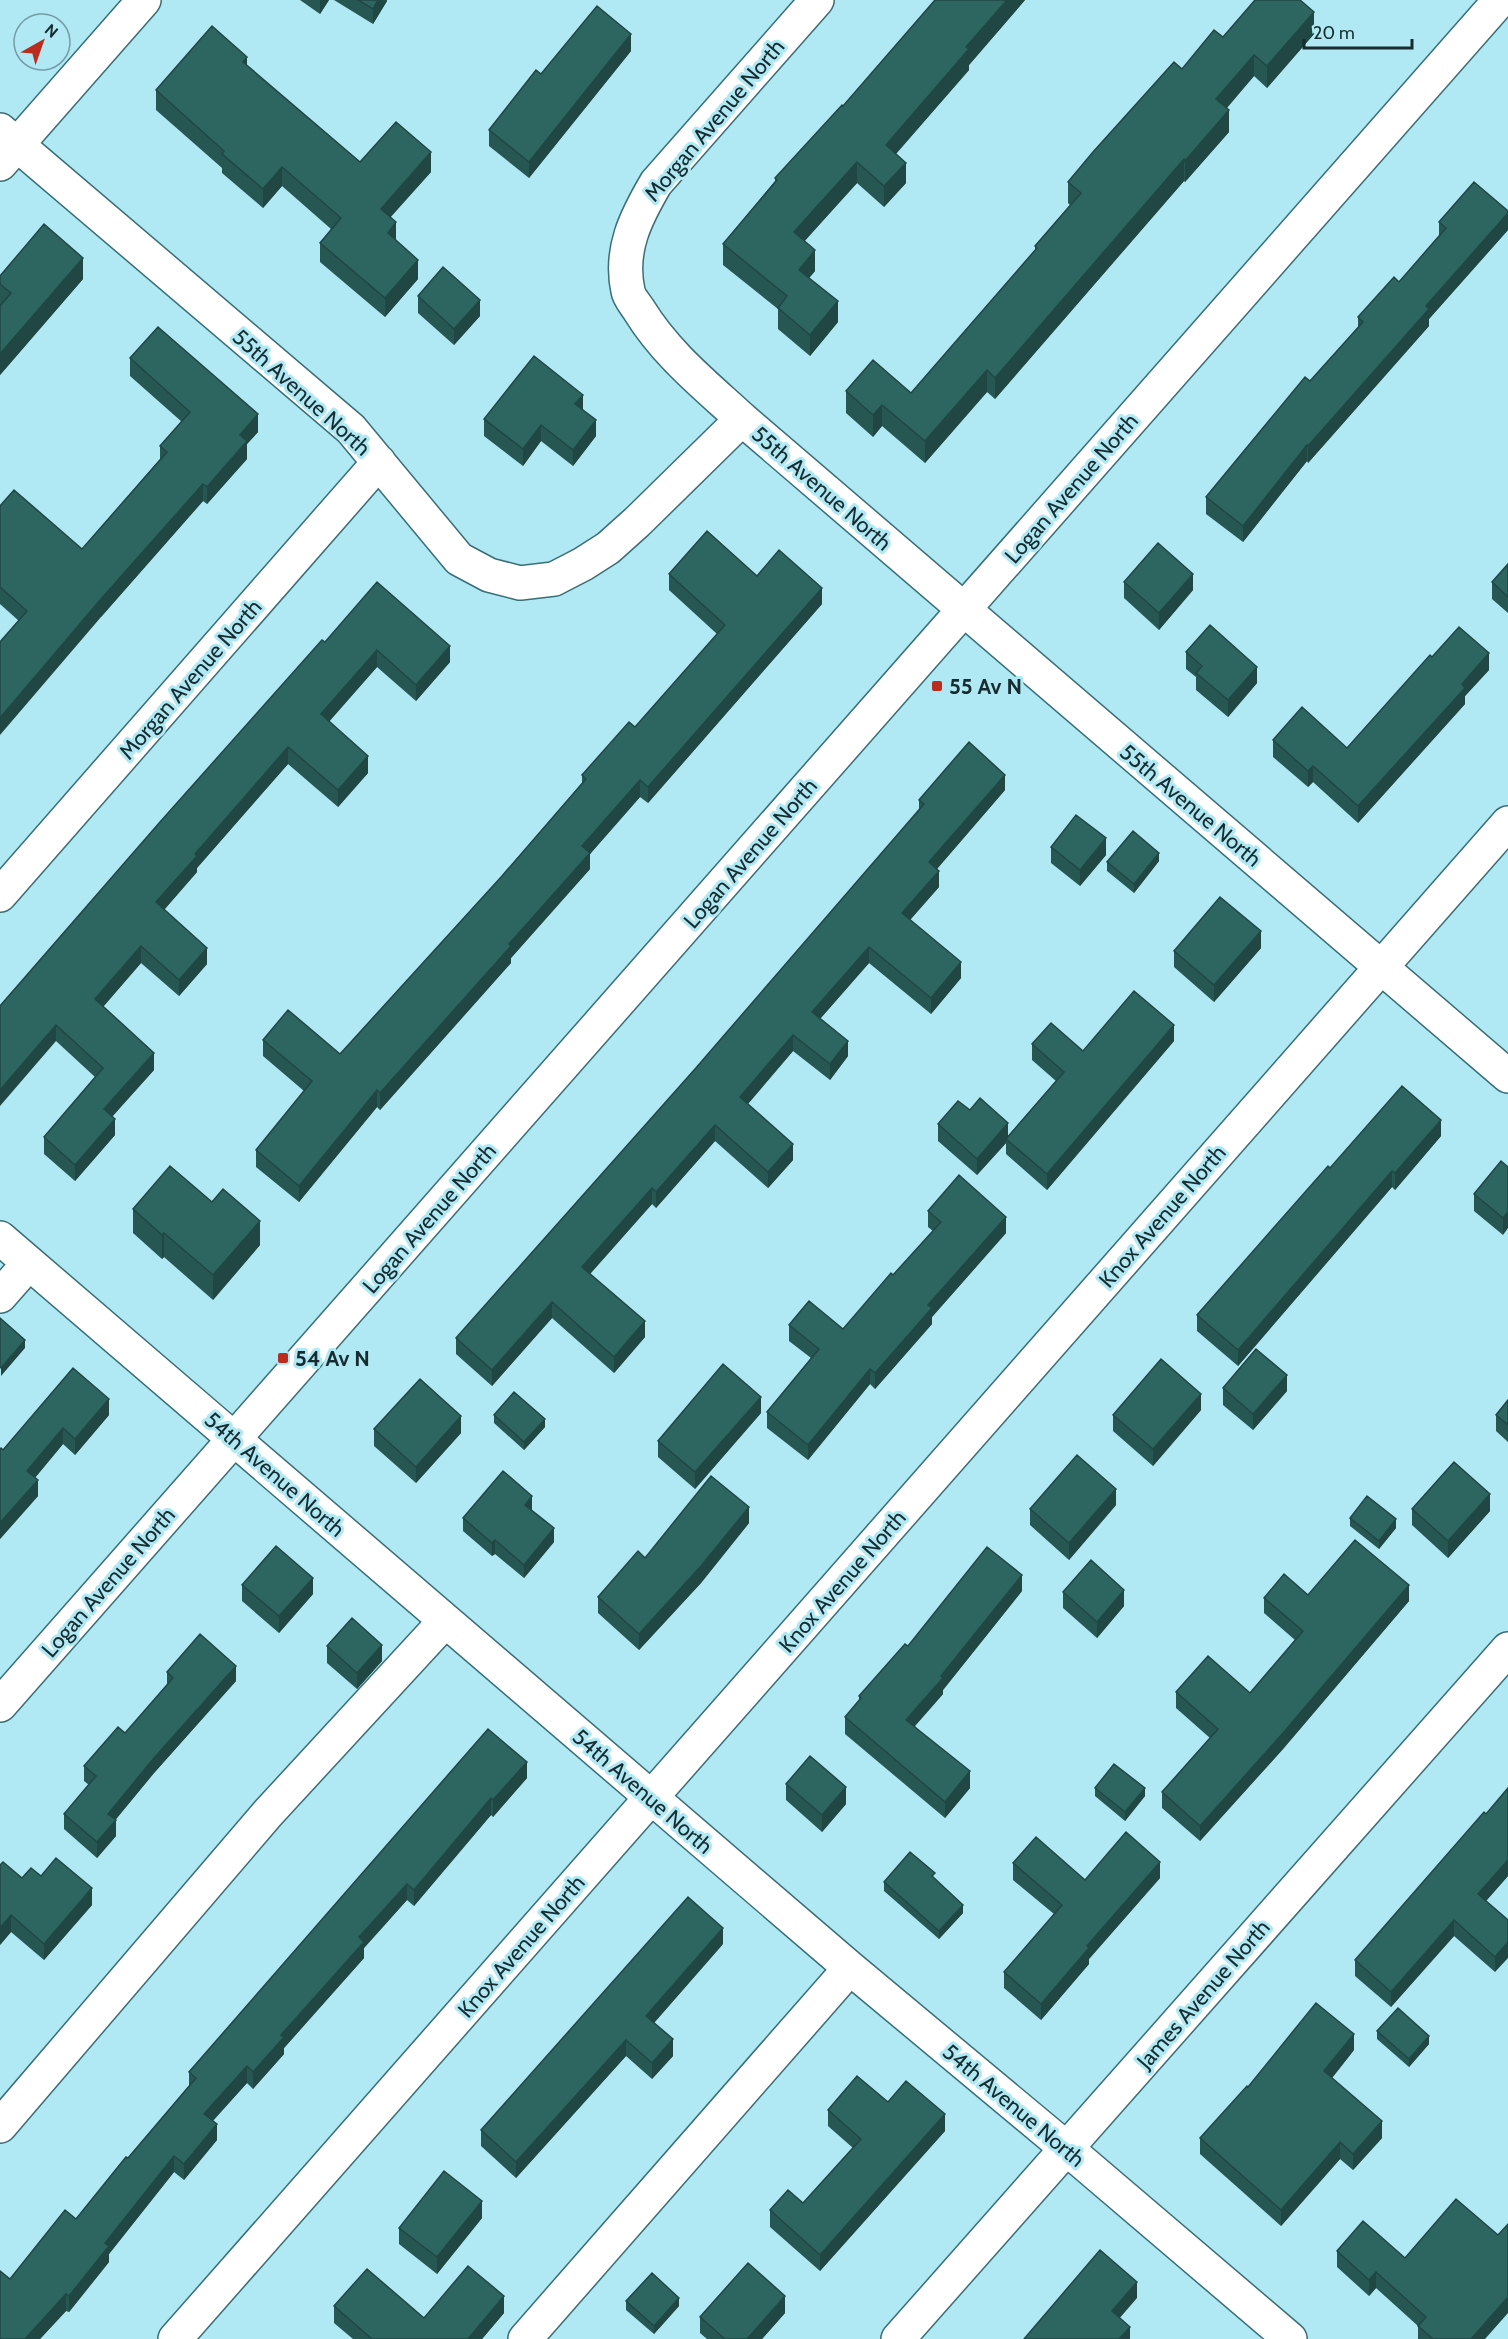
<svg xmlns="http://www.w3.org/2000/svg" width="1508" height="2339" viewBox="0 0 1508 2339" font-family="Cabin,sans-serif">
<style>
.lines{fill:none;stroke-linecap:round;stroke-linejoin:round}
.minor-casing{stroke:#396e77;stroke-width:36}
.minor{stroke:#fff;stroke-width:33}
.wall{fill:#275753}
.shaded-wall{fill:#204744}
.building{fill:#2d6561;stroke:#204744;stroke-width:1.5}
.poi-dot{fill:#ba2c1d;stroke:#b0e8f3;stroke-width:2}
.labels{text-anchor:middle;stroke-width:6;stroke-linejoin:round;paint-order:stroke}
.street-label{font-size:22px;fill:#162c30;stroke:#b0e8f3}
.poi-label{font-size:22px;font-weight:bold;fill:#162c30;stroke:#b0e8f3;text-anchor:start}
</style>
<rect width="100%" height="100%" fill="#b0e8f3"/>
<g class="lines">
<g class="minor-casing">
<path id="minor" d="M0 130 351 429 459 559 489 575 520 583 554 579 583 564 608 548 637 522 742 419 1508 1076
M0 164 144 0
M742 419C705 385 666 354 639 310 635 304 629 297 628 291 619 250 636 217 656 183L817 0
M0 895 379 462
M0 1238 850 1968 1066 2148 1290 2339
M0 1296 29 1263
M0 1705 1500 0
M0 2126 268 1813 445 1621
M175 2339 1508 823
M525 2339 850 1968
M898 2339 1508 1649"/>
</g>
<use href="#minor" class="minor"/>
</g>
<path class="wall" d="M300 0H329L320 14Z
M334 0H387V1L373 24Z
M935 0H1025L969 65V70L896 154 906 183 884 207 857 183 804 241 815 271 809 278 838 322 810 356 778 329V309L723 265V244L775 181V178L843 106Z
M1314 34 1267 88 1254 76 1227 108 1229 132 1185 182 1184 181 995 399 987 392 925 463 882 426 873 437 846 413V391L911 393 1035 250V246L1070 205 1068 203V182L1182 69 1223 37Z
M631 51 529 178 489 146V130L541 74Z
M247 66 360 162 431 172 390 217 396 241 418 279 385 317 320 262V243L331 229 282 186 263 208 222 173V168L156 110V90Z
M1508 211V230L1429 319V326L1308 463 1307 461 1243 542 1206 514V497L1358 327V317L1399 282 1439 236V222Z
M0 276 83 279 0 375Z
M418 296 480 316 454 345 418 313Z
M130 358 258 432 247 444V459L207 504 203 501 101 617 19 621 0 604V506L82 549 160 459V446L182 422 130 376Z
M583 409 596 436 573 466 541 441 523 466 484 436V419Z
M1508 564V613L1492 599V582Z
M669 574 757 576 822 604 648 803 640 797 590 854V869L511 958V963L380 1110 377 1107 299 1202 256 1167V1150L304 1091 263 1056V1040L340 1054 502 876 582 783V775L635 727 717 634 669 590Z
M1124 582 1193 590 1159 630 1124 598Z
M325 642 450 662 416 701 377 667 329 721 368 773 338 807 288 764 197 868V872L164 910 207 964 179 996 141 963 103 1007 154 1070 112 1116 115 1135 75 1181 44 1154V1137L95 1077 56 1041 0 1006Z
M1186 652 1257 683 1228 717 1196 690V677L1186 669Z
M1432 657 1489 670 1465 696V704L1358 823 1313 782 1308 787 1273 757V740L1347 748Z
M1005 790 937 869 939 887 910 920 961 978 931 1014 869 963 820 1019 848 1056 830 1080 793 1051 748 1104 793 1160 768 1188 715 1141 656 1208 652 1204 590 1274 645 1337 614 1373 552 1318 492 1386 456 1354V1338L695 1069 919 811V800Z
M1051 847 1106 855 1080 886 1051 863Z
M1159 861 1134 893 1107 871V862Z
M1261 948 1214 1002 1174 967V951Z
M1174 1041 1047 1190 1006 1154V1143L977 1175 938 1141V1124L970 1110 1008 1136 1056 1081 1032 1060V1044L1083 1051Z
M1441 1136 1395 1190 1392 1187 1238 1366 1197 1331V1315L1330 1168Z
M1508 1167 1503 1235 1474 1211V1194Z
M133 1209 260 1245 213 1300 164 1257 162 1259 133 1233Z
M928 1211 1006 1233 932 1317V1324L875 1389 870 1384 808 1460 767 1428V1412L811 1358 789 1341V1325L843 1329 933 1231 928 1227Z
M73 1368 109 1415 75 1455 63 1444 35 1478 38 1496 0 1539V1449L3 1450Z
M1223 1388 1287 1391 1253 1430 1223 1405Z
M1508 1400V1442L1496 1431V1415Z
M1201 1410 1153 1466 1113 1431V1415Z
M761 1413 695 1489 658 1457V1441Z
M494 1415 545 1427 524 1450 494 1423Z
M374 1429 461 1433 416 1483 374 1446Z
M1116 1505 1069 1560 1030 1525V1509Z
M1412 1509 1490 1511 1448 1558 1412 1525Z
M532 1510V1511L554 1542 524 1578 495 1554 492 1556 463 1531V1518Z
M1350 1518 1396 1528 1379 1549 1350 1526Z
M749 1523 701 1583 639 1650 598 1613V1597L645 1558Z
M242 1585 313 1594 279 1633 242 1601Z
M1022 1591 943 1690V1694L915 1726 970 1788 945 1818 845 1734V1717L859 1701V1696L908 1646Z
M1063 1592 1124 1606 1097 1638 1063 1608Z
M1308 1595 1409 1601 1283 1749 1200 1841 1162 1808V1792L1210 1738 1176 1708V1692L1250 1693 1295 1640 1264 1613V1598Z
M327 1646 382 1661 357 1689 327 1663Z
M167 1672 236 1681 154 1773 115 1820 116 1836 97 1858 64 1829V1814L89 1785 84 1781V1766L125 1733 167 1685Z
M488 1729 527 1778 493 1817 491 1815 414 1906 407 1900 364 1948V1958L284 2048V2054L253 2089 247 2083 213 2121 217 2140 184 2180 174 2172 109 2254V2262L69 2312 66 2311 40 2339H0L10 2279 76 2219 189 2086V2072Z
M786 1784 846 1804 822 1832 786 1800Z
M1095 1788 1145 1796 1125 1821 1095 1796Z
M1013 1863 1085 1880 1160 1878 1089 1959V1964L1041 2020 1004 1988V1972L1054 1914 1013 1880Z
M41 1876 92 1905 44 1960 11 1932 0 1945 22 1878Z
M1508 1876 1486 1901 1508 1920 1495 1972 1454 1936 1391 2007 1355 1976V1960Z
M884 1882 963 1913 939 1939 884 1891Z
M723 1944 654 2023 673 2056 652 2079 626 2056 516 2178 481 2146V2130Z
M1377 2031 1429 2044 1409 2067 1377 2039Z
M1354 2050 1332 2078 1382 2138 1353 2170 1340 2159 1281 2226 1200 2154V2138L1248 2087Z
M888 2102 945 2131 820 2271 770 2227V2210L803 2203 853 2148 828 2126V2110Z
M482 2218 437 2274 399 2244V2228Z
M1363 2221 1485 2339H1418V2326L1376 2288 1369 2296 1337 2267V2251Z
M626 2301 679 2306 654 2334 626 2310Z
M334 2306 424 2318 504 2313 482 2339H353L334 2323Z
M785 2313 762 2339H707L700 2333V2317Z"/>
<path class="shaded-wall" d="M320 0H329L320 14Z
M378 0 387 1 373 24V9Z
M1007 0H1025L969 65V70L886 165V145L966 47Z
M1314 12V34L1267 88V66Z
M631 34V51L529 178V162Z
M1254 55V76L1216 120V99Z
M247 57V76L243 62Z
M1229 110V132L1185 182V161Z
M431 152V172L381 228V209Z
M1184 159V181L995 399V378Z
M857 162V183L794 253V232Z
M906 163V183L884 207V186Z
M282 167V186L263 208V189Z
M1508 213V230L1429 319V326L1308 463V446L1426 306Z
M396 222V242L388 233Z
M815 250V271L799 290V270Z
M83 258V279L0 375V354Z
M418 260V279L385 317V298Z
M480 300V316L454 345V329Z
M838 301V322L810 356V335Z
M987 370V392L925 463V441Z
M583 395V411L575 404Z
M882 405V426L873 437V415Z
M258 414V432L247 444V459L207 504V487L240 435Z
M596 420V436L573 466V450Z
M541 425V441L523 466V449Z
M1307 445V461L1243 542V526Z
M203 484V501L101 617 0 735V718L101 599Z
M1193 574V590L1159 630V613Z
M822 588V604L648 803V787Z
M450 646V662L416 701V685Z
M377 650V667L321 731V714Z
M1489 653V670L1465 696V704L1358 823V806Z
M1257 667V683L1228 717V700Z
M288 747V764L197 868V872L156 919V902L195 854Z
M368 756V773L338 807V790Z
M1313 766V782L1308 787V771Z
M1005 775V790L929 878V862Z
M640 780V797L590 854V869L511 958V963L380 1110V1093L509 944 582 846Z
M1106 838V855L1080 886V870Z
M1159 853V861L1134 893V884Z
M939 871V887L902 929V913Z
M1261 931V948L1214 1002V985Z
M141 946V963L95 1016V999Z
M869 947V963L812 1028V1012Z
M207 948V964L179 996V980Z
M961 962V978L931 1014V998Z
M56 1025V1041L0 1106V1090Z
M1174 1025V1041L1047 1190V1174Z
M793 1035V1051L740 1113V1097Z
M848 1041V1056L830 1080V1064Z
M154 1053V1070L104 1126V1109Z
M377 1090V1107L299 1202V1186Z
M115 1119V1135L75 1181V1165Z
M1441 1120V1136L1395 1190V1173Z
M1008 1123V1140L1006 1139V1143L977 1175V1159Z
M715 1125V1141L656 1208V1192Z
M793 1144V1160L768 1188V1172Z
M1392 1171V1187L1238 1366V1350Z
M652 1188V1204L582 1283V1267Z
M1508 1212V1228L1503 1235V1218Z
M1006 1217V1233L932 1317V1324L875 1389V1373L928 1305Z
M260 1221V1245L213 1300V1275Z
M164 1233V1257L162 1259V1235Z
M552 1302V1318L492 1386V1370Z
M645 1321V1337L614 1373V1357Z
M25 1340V1348L1 1376V1368Z
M870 1369V1384L808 1460V1445Z
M1287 1375V1391L1253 1430V1414Z
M1201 1394V1410L1153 1466V1449Z
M761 1397V1413L695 1489V1472Z
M109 1399V1415L75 1455V1439Z
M461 1416V1433L416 1483V1467Z
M545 1419V1427L524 1450V1442Z
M63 1428V1444L27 1487V1471Z
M38 1480V1496L0 1539V1523Z
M1116 1489V1505L1069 1560V1543Z
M1490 1494V1511L1448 1558V1541Z
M532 1496V1510L525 1519V1505Z
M749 1507V1523L701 1583 639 1650V1634Z
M1396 1519V1528L1379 1549V1541Z
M554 1528V1542L524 1578V1565Z
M495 1540V1554L492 1556V1543Z
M1022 1575V1591L943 1690V1694L906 1736V1720Z
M313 1578V1594L279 1633V1616Z
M1409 1585V1601L1283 1749 1200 1841V1826Z
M1124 1590V1606L1097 1638V1622Z
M382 1645V1661L357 1689V1673Z
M236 1666V1681L154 1773 108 1829V1814L154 1758Z
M527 1762V1778L493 1817V1800Z
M970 1771V1788L945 1818V1802Z
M846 1787V1804L822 1832V1815Z
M1145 1788V1796L1125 1821V1812Z
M491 1798V1815L414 1906V1890Z
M116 1820V1836L97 1858V1842Z
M1508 1860V1876L1478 1910V1894Z
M1160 1862V1878L1089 1959V1964L1041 2020V2004L1087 1946Z
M407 1884V1900L364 1948V1958L284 2048V2054L253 2089V2072L281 2035 359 1937Z
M92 1888V1905L44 1960V1944Z
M963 1905V1913L939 1939V1931Z
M11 1915V1932L0 1945V1928Z
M1454 1920V1936L1391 2007V1992Z
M723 1928V1944L646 2032V2016Z
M1508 1942V1958L1495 1972V1957Z
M1354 2034V2050L1324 2088V2071Z
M1429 2036V2044L1409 2067V2059Z
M673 2039V2056L652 2079V2063Z
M626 2040V2056L516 2178V2162Z
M247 2066V2083L204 2130V2114Z
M945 2114V2131L820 2271V2255Z
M1382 2121V2138L1353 2170V2154Z
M217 2124V2140L184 2180V2164Z
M1340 2142V2159L1281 2226V2210Z
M174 2156V2172L109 2254V2262L69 2312V2296L105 2243Z
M482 2201V2218L437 2274V2257Z
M1376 2272V2288L1369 2296V2280Z
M1137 2282V2298L1112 2327V2311Z
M66 2294V2311L40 2339H25Z
M504 2296V2313L482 2339H468Z
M785 2296V2313L762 2339H747Z
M1508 2297V2313L1485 2339H1471Z
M679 2298V2306L654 2334V2326Z
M1130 2327V2339H1119Z"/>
<path class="building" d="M358 0H378L373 9Z
M935 0H1007L966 47 969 49 886 145 906 163 884 186 857 162 794 232 815 250 799 270 838 301 810 335 778 308 787 296 723 244 777 180 775 178 842 105 843 106Z
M1255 0H1300L1314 12 1267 66 1254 55 1216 99 1229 110 1185 161 1184 159 995 378 987 370 925 441 882 405 873 415 846 391 873 360 911 393 1037 248 1035 246 1081 193 1068 182 1093 152 1174 62 1182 69 1214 30 1223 37Z
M597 6 631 34 529 162 489 130 536 70 541 74Z
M212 26 247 57 243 62 360 162 396 122 431 152 381 209 396 222 388 233 418 260 385 298 320 243 341 218 282 167 263 189 222 154 224 151 156 90Z
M1474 182 1508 211V213L1426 306 1429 309 1308 446 1307 445 1243 526 1206 497 1305 377 1310 381 1363 322 1358 317 1394 277 1399 282 1446 228 1439 222Z
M44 224 83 258 0 354V306L11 293 0 284V276Z
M443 267 480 300 454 329 418 296Z
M158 327 258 414 240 435 247 441 207 487 203 484 101 599 0 718V642L27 611 0 587V506L14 490 82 549 167 452 160 446 190 412 130 358Z
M534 356 583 395 575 404 596 420 573 450 541 425 523 449 484 419Z
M707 531 757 576 779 550 822 588 648 787 640 780 582 846 590 853 509 944 511 946 380 1093 377 1090 299 1186 256 1150 312 1081 263 1040 288 1010 340 1054 502 876 586 779 582 775 629 722 635 727 725 625 669 574Z
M1158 543 1193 574 1159 613 1124 582Z
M1508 564V597L1492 582Z
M377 582 450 646 416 685 377 650 321 714 368 756 338 790 288 747 195 854 197 856 156 902 207 948 179 980 141 946 95 999 154 1053 104 1109 115 1119 75 1165 44 1137 103 1068 56 1025 0 1090V1006L160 822 322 640 325 642Z
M1210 625 1257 667 1228 700 1196 673 1202 666 1186 652Z
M1459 627 1489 653 1462 684 1465 688 1358 806 1313 766 1308 771 1273 740 1302 707 1347 748 1430 655 1432 657Z
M969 742 1005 775 929 862 939 871 902 913 961 962 931 998 869 947 812 1012 848 1041 830 1064 793 1035 740 1097 793 1144 768 1172 715 1125 656 1192 652 1188 582 1267 645 1321 614 1357 552 1302 492 1370 456 1338 695 1069 924 804 919 800Z
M1076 815 1106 838 1080 870 1051 847Z
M1133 831 1159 853 1134 884 1107 862Z
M1220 897 1261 931 1214 985 1174 951Z
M1134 991 1174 1025 1047 1174 1006 1139 1064 1072 1032 1044 1051 1023 1083 1051Z
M1402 1086 1441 1120 1395 1173 1392 1171 1238 1350 1197 1315 1328 1166 1330 1168Z
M980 1098 1008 1123 977 1159 938 1124 958 1101 970 1110Z
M1501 1161 1508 1167V1212L1503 1218 1474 1194Z
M170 1166 212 1202 223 1189 260 1221 213 1275 164 1233 162 1235 133 1209Z
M959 1175 1006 1217 928 1305 932 1308 875 1373 870 1369 808 1445 767 1412 819 1349 789 1325 809 1301 843 1329 891 1273 893 1275 941 1222 928 1211Z
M0 1318 25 1340 1 1368 0 1367Z
M1256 1349 1287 1375 1253 1414 1223 1388Z
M1161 1359 1201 1394 1153 1449 1113 1415Z
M723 1364 761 1397 695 1472 658 1441Z
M73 1368 109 1399 75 1439 63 1428 27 1471 38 1480 0 1523V1449L1 1448 3 1450Z
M420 1379 461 1416 416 1467 374 1429Z
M514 1392 545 1419 524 1442 494 1415Z
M1508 1400V1425L1496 1415Z
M1077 1455 1116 1489 1069 1543 1030 1509Z
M1454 1462 1490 1494 1448 1541 1412 1509Z
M503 1471 532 1496 525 1505 554 1528 524 1565 495 1540 492 1543 463 1518Z
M711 1476 749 1507 701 1566 639 1634 598 1597 638 1551 645 1558Z
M1367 1496 1396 1519 1379 1541 1350 1518Z
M1355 1540 1409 1585 1283 1733 1200 1826 1162 1792 1218 1729 1176 1692 1208 1656 1250 1693 1303 1631 1264 1598 1284 1574 1308 1595Z
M276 1546 313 1578 279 1616 242 1585Z
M987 1547 1022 1575 941 1676 943 1678 906 1720 970 1771 945 1802 845 1717 861 1698 859 1696 905 1644 908 1646Z
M1091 1560 1124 1590 1097 1622 1063 1592Z
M352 1618 382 1645 357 1673 327 1646Z
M200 1634 236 1666 154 1758 108 1814 116 1820 97 1842 64 1814 96 1776 84 1766 118 1727 125 1733 173 1678 167 1672Z
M488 1729 527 1762 493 1800 491 1798 414 1890 407 1884 359 1937 364 1942 281 2035 284 2037 253 2072 247 2066 204 2114 217 2124 184 2164 174 2156 105 2243 109 2246 69 2296 66 2294 25 2339H0V2271L10 2279 65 2210 76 2219 126 2157 128 2158 196 2078 189 2072Z
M810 1756 846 1787 822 1815 786 1784Z
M1114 1764 1145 1788 1125 1812 1095 1788Z
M1508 1788V1860L1478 1894 1508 1920V1942L1495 1957 1454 1920 1391 1992 1355 1960 1484 1812 1486 1814Z
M1126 1832 1160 1862 1087 1946 1089 1948 1041 2004 1004 1972 1062 1905 1013 1863 1036 1837 1085 1880Z
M910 1852 935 1873 932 1876 963 1905 939 1931 884 1882Z
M56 1858 92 1888 44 1944 11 1915 0 1928V1865L3 1862 22 1878 31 1868 41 1876Z
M688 1897 723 1928 646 2016 673 2039 652 2063 626 2040 516 2162 481 2130Z
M1316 2003 1354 2034 1324 2071 1382 2121 1353 2154 1340 2142 1281 2210 1200 2138 1247 2086 1248 2087Z
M1398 2008 1429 2036 1409 2059 1377 2031Z
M857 2076 888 2102 906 2081 945 2114 820 2255 770 2210 788 2190 803 2203 861 2139 828 2110Z
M444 2171 482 2201 437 2257 399 2228Z
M1456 2199 1498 2235 1508 2224V2297L1471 2339H1433L1418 2326 1426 2317 1376 2272 1369 2280 1337 2251 1363 2221 1405 2258Z
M1100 2250 1137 2282 1112 2311 1130 2327 1119 2339H1024Z
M748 2263 785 2296 747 2339H725L700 2317Z
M468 2266 504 2296 468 2339H372L334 2306 367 2269 424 2318Z
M652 2273 679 2298 654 2326 626 2301Z"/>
<g class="poi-dot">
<rect x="931" y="680" width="12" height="12" rx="3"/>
<rect x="277" y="1352" width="12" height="12" rx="3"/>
</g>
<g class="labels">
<g class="street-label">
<text transform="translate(714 120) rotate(-50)" y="8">Morgan Avenue North</text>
<text transform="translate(302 392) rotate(42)" y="8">55th Avenue North</text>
<text transform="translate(822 488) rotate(41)" y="8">55th Avenue North</text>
<text transform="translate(1071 488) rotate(-49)" y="8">Logan Avenue North</text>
<text transform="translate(190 679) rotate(-49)" y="8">Morgan Avenue North</text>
<text transform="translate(1191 805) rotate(40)" y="8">55th Avenue North</text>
<text transform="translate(750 853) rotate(-49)" y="8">Logan Avenue North</text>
<text transform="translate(1162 1216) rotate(-49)" y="8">Knox Avenue North</text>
<text transform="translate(429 1218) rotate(-49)" y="8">Logan Avenue North</text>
<text transform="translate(275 1474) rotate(41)" y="8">54th Avenue North</text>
<text transform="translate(842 1581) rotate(-49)" y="8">Knox Avenue North</text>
<text transform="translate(108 1582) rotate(-49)" y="8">Logan Avenue North</text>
<text transform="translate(643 1791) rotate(41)" y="8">54th Avenue North</text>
<text transform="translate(521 1946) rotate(-49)" y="8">Knox Avenue North</text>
<text transform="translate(1203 1994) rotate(-49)" y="8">James Avenue North</text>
<text transform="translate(1014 2105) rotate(40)" y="8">54th Avenue North</text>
</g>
<g class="poi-label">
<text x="949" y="694">55 Av N</text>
<text x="295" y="1366">54 Av N</text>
</g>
</g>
<g transform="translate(42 42) rotate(40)"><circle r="28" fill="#b0e8f3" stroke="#729da5" stroke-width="1.5"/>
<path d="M0-4.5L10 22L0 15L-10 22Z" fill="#ba2c1d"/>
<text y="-9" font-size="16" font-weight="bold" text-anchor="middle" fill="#162c30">N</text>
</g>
<path d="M1304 39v9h108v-9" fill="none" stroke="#162c30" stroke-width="3"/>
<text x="1313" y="39" font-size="18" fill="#162c30" stroke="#b0e8f3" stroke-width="4.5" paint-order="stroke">20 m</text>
</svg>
